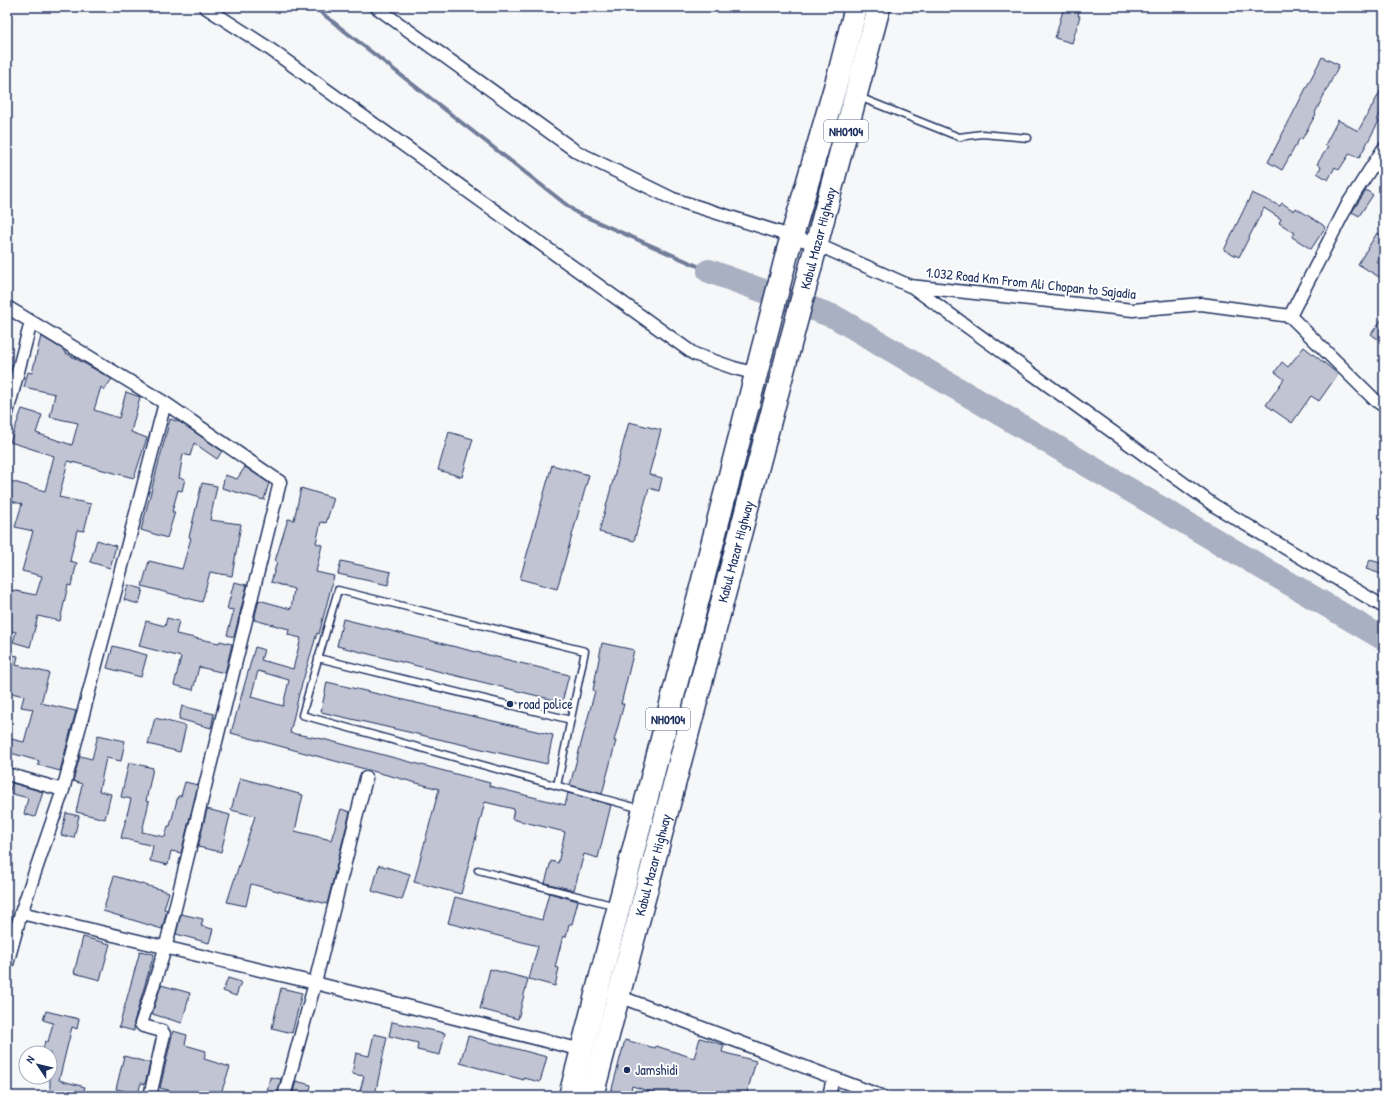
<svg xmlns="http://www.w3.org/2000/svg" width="1391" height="1103" viewBox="0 0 1391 1103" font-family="'Patrick Hand',sans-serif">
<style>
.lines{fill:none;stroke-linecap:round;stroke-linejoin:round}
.stream{stroke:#707c99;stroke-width:4}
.river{stroke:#a9b0c1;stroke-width:24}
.building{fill:#c0c4d3;stroke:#1b2f5e;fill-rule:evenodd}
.lane-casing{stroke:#1b2f5e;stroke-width:9}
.street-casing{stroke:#1b2f5e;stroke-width:15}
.highway-casing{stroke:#1b2f5e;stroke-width:25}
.lane{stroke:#fff;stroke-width:6}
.street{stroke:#fff;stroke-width:12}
.highway{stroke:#fff;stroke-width:22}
.poi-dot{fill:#1b2f5e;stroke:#fff;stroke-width:1.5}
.labels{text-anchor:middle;stroke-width:4;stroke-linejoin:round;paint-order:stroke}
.shield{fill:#fff;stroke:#5f6d8e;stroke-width:1}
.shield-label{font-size:13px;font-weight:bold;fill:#1b2f5e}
.street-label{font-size:14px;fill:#1b2f5e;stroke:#fff}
.poi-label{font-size:14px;fill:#1b2f5e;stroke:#fff;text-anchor:start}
</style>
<rect width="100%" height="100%" fill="#f6f7f9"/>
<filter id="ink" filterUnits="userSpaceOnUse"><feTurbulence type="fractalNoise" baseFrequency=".025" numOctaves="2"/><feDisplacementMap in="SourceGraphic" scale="8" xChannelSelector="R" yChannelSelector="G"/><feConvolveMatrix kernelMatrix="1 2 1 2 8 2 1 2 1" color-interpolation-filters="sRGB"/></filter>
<g filter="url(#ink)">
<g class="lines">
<path class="stream" d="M314 7 577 213 709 271"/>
<path class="river" d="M709 271 835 317 1384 639"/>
</g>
<path class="building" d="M1064 7H1080L1078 16H1080L1072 43 1055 38Z
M1322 57 1339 65 1315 113 1316 114 1302 139 1300 138 1282 170 1268 162Z
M1384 85V106L1377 120 1379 121 1359 158 1350 153 1339 170 1335 167 1328 180 1317 173 1321 167 1317 164 1328 147 1325 145 1338 120 1358 131Z
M1366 190 1373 195 1359 216 1352 212Z
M1252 193 1280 206 1282 203 1294 211 1296 208 1323 225 1325 228 1311 249 1292 237 1295 233 1279 223 1281 219 1264 208 1239 257 1224 250Z
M1377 233 1384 237V251L1377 262 1384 267V280L1358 264Z
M1384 316V344L1371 334Z
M41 336 64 350V352L112 379 104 390 101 387 94 410 119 418 126 392 140 397 131 432 147 438 134 478 68 461 59 497 91 504 84 531 77 530 70 561 77 563 71 586 68 585 60 621 38 616 30 647 13 642 16 632 7 630V612L11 590 36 595 42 576 22 571 33 531 15 527 22 504 7 500V480L45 491 54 456 10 442 22 409 42 415 36 433 72 445 78 423 50 417 55 394 24 387 28 372 32 373Z
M1304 347 1338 374 1319 401 1311 396 1292 423 1266 405 1284 379 1275 372 1282 362 1288 367Z
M170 419 180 422 222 451 217 459 194 443 190 456 183 454 179 478 185 479 182 491 178 490 172 512H175L167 538 141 530Z
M629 422 661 430 649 474 662 478 659 491 649 488 634 541 599 532Z
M449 432 473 439 462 477 438 470Z
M552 465 589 475 557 589 520 579Z
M245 467 269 483 264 500 222 488 225 475 237 479Z
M202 483 217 486 210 520 241 524 232 576 210 572 202 602 142 586 149 561 182 569 191 538 189 537Z
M301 488 334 498 326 523 321 522 316 543 322 545 316 572 334 576 319 634 317 633 299 694 290 733 323 739 490 783 489 786 565 805 568 793 611 805 598 858 584 854 574 890 545 883 551 861 558 863 565 832 512 819 514 809 485 802 461 894 414 882 439 789 231 733 255 647 264 650 261 660 293 669 301 638 288 635 289 629 254 620 259 600 291 609 294 589 271 582 277 562 275 561 288 519 294 520ZM258 671 289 680 283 706 251 697Z
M97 540 116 546 110 568 90 562Z
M1370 560 1384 564V575L1366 569Z
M341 561 391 572 388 585 338 574Z
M234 582 247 585 234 637 227 635 234 610 227 609Z
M128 585 143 589 139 604 124 600Z
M167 618 179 621 176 634 219 643 220 641 232 644 225 673 199 667 193 690 174 685 181 657 139 646 146 621 165 626Z
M343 619 569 675 562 702 337 646Z
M602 643 634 650 621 704H624L614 741H616L602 794 570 785 595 691 593 690Z
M113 646 147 655 141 677 107 668Z
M7 654 18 656 16 665 49 673 41 703 76 711 60 771 38 765 39 761 7 752V738L24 742 33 709 21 707 24 696 7 692Z
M327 682 553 735 547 764 321 712Z
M182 706 214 714 211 728 179 719Z
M155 718 186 726 180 752 148 744Z
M98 735 125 741 121 761 106 758 99 791 111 794 105 819 76 812 82 784 73 781 80 756 92 759Z
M129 762 153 768 146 801 149 802 142 832 165 837 168 826H170L178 796H181L185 782 198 785 181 853 171 851 168 865 150 861 153 846 121 838 131 799 121 797Z
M240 778 303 795 295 831 331 840 341 809 350 812 327 904 251 884 246 906 227 902 255 816 231 810Z
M12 783 43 792 35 817 24 814 28 798 9 793Z
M207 809 230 815 221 852 198 847Z
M66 813 79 816 74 838 61 835Z
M379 865 410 874 402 900 372 891Z
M114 876 169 892 164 909 167 910 162 929 103 911Z
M549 893 578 901 572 924H569L566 937 563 936 555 967 559 968 555 986 529 979 538 946 448 923 455 897 542 920Z
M181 914 203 919 201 926 213 929 209 943 176 934Z
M83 937 110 944 100 980 74 973Z
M140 951 154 954 134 1022V1031L119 1027Z
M490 969 528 979 518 1019 480 1009Z
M228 978 241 982 236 996 223 991Z
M161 985 190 993 182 1023 152 1014Z
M281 988 302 993 292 1033 272 1028Z
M46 1011 79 1019 77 1029 72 1027 59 1080 85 1087 82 1096H50V1053H42L45 1041 48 1042 53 1023 43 1020Z
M392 1022 445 1033 440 1055 417 1050 418 1043 389 1036Z
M173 1031 187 1035 185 1045 206 1051 204 1059 230 1067 220 1096H190L160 1088Z
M374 1034 387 1037 375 1095 360 1091 364 1076 352 1074 356 1053 369 1056Z
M468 1036 547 1057 540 1082 524 1078V1080L460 1063Z
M700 1038 724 1045 722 1052 756 1061 746 1096H665L632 1086 630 1096H610L625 1040 655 1048 656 1046 694 1058Z
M124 1056 150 1063 145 1084 141 1083 138 1094 116 1089Z
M270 1077 281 1079 277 1096H266Z
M296 1081 311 1085 309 1096H292Z"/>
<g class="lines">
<g class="lane-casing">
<path id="lane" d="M859 97 959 137 982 134 1028 138
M318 658 571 720
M557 786 585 651 338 590 302 715 641 809
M478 870 616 906"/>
</g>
<g class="street-casing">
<path id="street" d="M205 7 267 47 694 354 734 368 757 374
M376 7 577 152 673 199 816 244 910 286 1133 310 1201 304 1290 316 1375 400 1384 406
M911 286 1215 506 1384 607
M7 307 165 403 280 482 165 949 141 1024 143 1026 162 1031 164 1034 150 1096
M1290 316 1349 202 1384 148
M7 413 31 322
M7 774 63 790
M21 913 315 983 582 1050
M7 964 21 913 63 790 165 403
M613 994 881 1096
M284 1096 315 983 366 778
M829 1096 833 1078"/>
</g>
<g class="highway-casing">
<g id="highway">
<path d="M570 1096 788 250 840 70 856 7"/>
<path id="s1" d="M592 1096 879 7"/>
</g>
</g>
<use href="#lane" class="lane"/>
<use href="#street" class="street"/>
<use href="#highway" class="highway"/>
</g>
</g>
<g class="poi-dot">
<circle cx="510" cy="704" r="4"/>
<circle cx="627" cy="1070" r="4"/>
</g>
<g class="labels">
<g class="shield">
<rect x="824" y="120" width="44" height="22" rx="3"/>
<rect x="646" y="708" width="44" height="22" rx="3"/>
</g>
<g class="shield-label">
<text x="846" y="136">NH0104</text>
<text x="668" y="724">NH0104</text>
</g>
<g class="street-label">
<text dy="5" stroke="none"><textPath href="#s1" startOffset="887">Kabul Mazar Highway</textPath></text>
<text transform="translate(1031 283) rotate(6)" y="5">1.032 Road Km From Ali Chopan to Sajadia</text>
<text dy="5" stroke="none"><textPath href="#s1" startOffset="563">Kabul Mazar Highway</textPath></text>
<text dy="5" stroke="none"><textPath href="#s1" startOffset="239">Kabul Mazar Highway</textPath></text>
</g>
<g class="poi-label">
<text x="518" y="709">road police</text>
<text x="635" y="1075">Jamshidi</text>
</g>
</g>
<rect width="1391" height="1103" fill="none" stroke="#fff" stroke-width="24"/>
<rect x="12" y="12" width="1367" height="1079" fill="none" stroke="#1b2f5e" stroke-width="1.5" filter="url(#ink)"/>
<g transform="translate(38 1065) rotate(305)"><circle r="19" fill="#ffffff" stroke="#a4acbf"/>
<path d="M0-3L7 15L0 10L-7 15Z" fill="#1b2f5e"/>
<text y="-6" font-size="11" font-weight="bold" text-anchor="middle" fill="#1b2f5e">N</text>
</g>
</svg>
